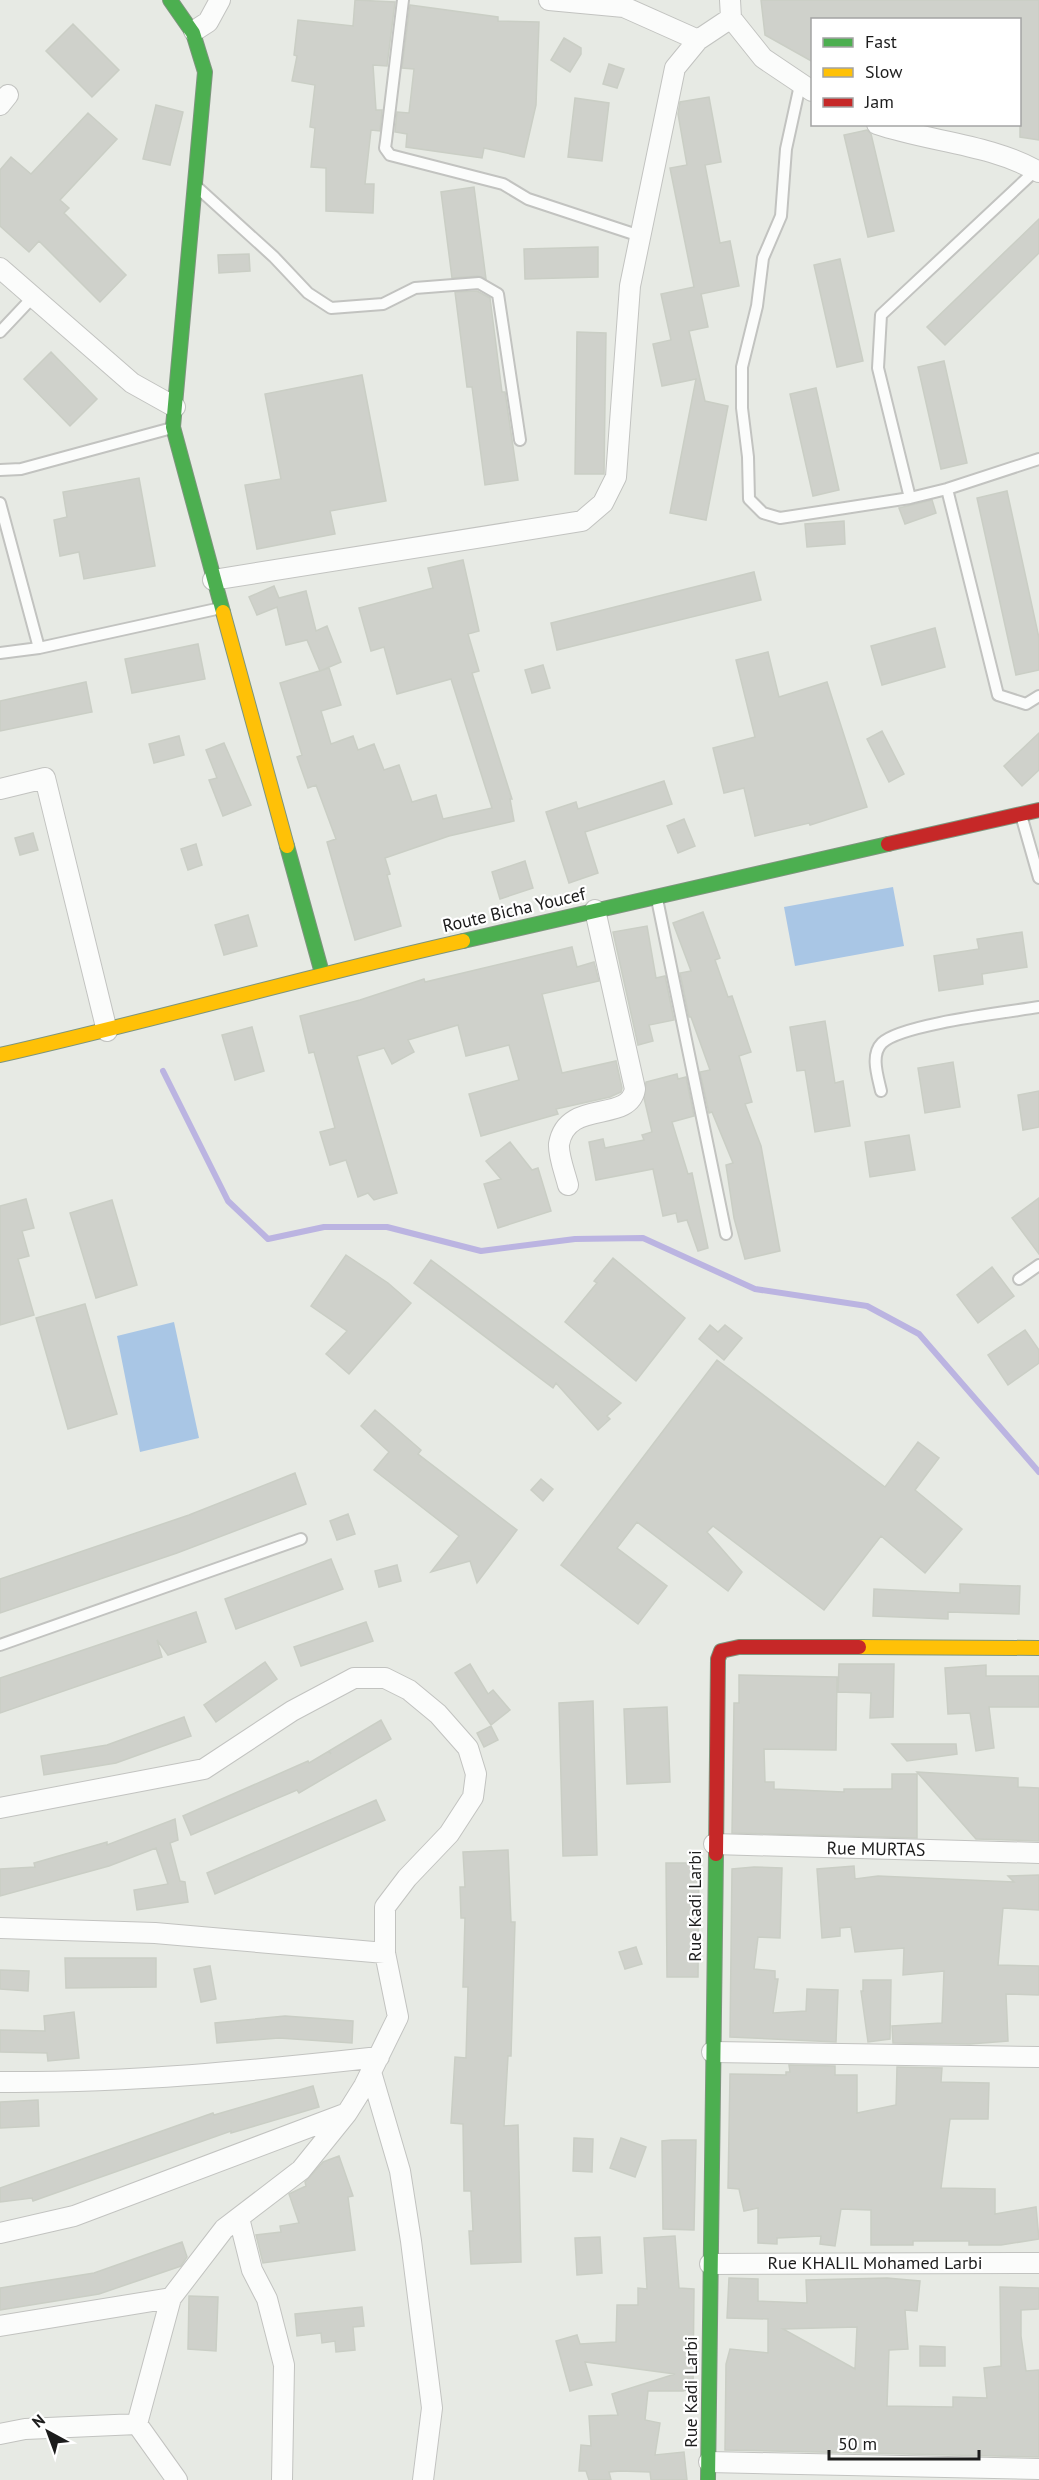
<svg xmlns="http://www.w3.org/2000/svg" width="1039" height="2480" viewBox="0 0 1039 2480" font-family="'PT Sans',sans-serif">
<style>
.pitch{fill:#a9c6e5}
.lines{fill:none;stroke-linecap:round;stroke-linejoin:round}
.stream{stroke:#bbb4e1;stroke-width:6}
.building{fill:#cfd1cb;stroke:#cacec5;stroke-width:1.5;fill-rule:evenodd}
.lane-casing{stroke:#c2c3c0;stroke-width:14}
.street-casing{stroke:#c2c3c0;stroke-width:22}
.fast-casing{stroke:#7d957d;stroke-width:16}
.slow-casing{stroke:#7d957d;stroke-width:16}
.jam-casing{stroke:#7d957d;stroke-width:16}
.lane{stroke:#fbfcfb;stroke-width:10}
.street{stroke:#fbfcfb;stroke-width:20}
.fast{stroke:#4caf50;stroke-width:14}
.slow{stroke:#ffc107;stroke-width:14}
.jam{stroke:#c62828;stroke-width:14}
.labels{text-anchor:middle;stroke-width:4.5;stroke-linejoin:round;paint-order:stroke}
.street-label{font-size:18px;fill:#1c1c1c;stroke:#fff}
</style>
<rect width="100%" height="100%" fill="#e7eae4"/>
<path class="pitch" d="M893 887 904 946 795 966 784 907Z
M174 1322 199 1438 140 1452 117 1336Z"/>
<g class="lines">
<path class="stream" d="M163 1071 228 1201 268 1239 324 1227H387L481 1251 575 1239 643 1238 755 1289 867 1306 919 1334 1039 1472"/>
</g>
<path class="building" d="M355 0 395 2 387 66 373 65 376 110H382L380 131 371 130 365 184H374L373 213 326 211V168L311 167 315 128 310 127 315 85 292 81 297 56 294 55 298 20 353 26Z
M761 0H1039V140L1020 137V20H813V62L765 35Z
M410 5 498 17V21L539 22 536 105 524 157 484 148 482 158 406 147 407 134 395 132 397 112 409 113 414 69 402 68Z
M73 24 119 70 92 97 46 51Z
M564 38 581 48V54L570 72 551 60Z
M609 64 624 69 617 88 603 84Z
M709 97 721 162 705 165 720 243 730 241 739 286 701 294 708 327 689 331 705 401 728 406 706 520 670 513 696 379 662 386 653 344 671 340 661 294 694 287 670 168 687 165 678 114 680 102Z
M575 98 609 103 602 161 568 157Z
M156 105 183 112 170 165 143 159Z
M88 113 117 139 60 200 69 208 64 213 126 275 100 302 39 241 29 252 0 226V170L11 157 31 174Z
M867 130 871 134 894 231 868 237 844 135Z
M474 187 486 279 478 276 452 278 441 192Z
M1039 219V253L945 345 927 327Z
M598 247V277L525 279 524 249Z
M249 254 250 271 219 273 218 255Z
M840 259 863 361 837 367 814 265Z
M477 291 490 298 502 392H505L518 480 485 485 472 387H467L455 292Z
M577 332 606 333 604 474H575Z
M51 352 97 399 70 426 24 379Z
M944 361 967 463 941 469 918 367Z
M362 375 386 501 330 511 335 534 257 549 245 485 281 479 265 394Z
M816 388 839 490 813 496 790 394Z
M139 478 155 566 84 579 79 552 60 556 54 520 67 517 63 492Z
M1007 491 1039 638V670L1016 675 977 498Z
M932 500 936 513 905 524 899 508Z
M844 521 845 544 807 547 805 524Z
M463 560 479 631 468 634 479 671 472 673 512 799H510L514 821 449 836 385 858 390 874 387 875 401 926 355 940 327 842 336 839 316 785 308 788 297 757 302 755 280 683 329 668 341 705 321 711 331 744 353 736 358 750 374 744 384 770 399 765 412 802 436 795 443 819 492 808 451 679 397 694 384 647 371 651 359 608 433 588 428 568Z
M754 572 761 600 557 650 551 623Z
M274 586 279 598 306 591 316 631 327 626 341 662 320 671 307 640 286 645 277 607 257 615 249 597Z
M935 628 945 667 882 685 871 646Z
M198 644 205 679 132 693 125 659Z
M768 652 779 697 827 682 867 807 810 825 809 823 755 836 744 788 724 793 713 748 755 737 736 660Z
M543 665 550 688 532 693 525 670Z
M86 682 92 712 0 731V701Z
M882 731 904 774 889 782 867 739Z
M1039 733V770L1022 786 1004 766Z
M179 736 184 755 154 763 149 744Z
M224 743 251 805 223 816 209 780 217 778 206 750Z
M664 781 672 804 585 832 598 873 569 883 546 812 576 802 578 809Z
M684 819 695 846 678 853 667 826Z
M33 833 38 850 20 855 15 838Z
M196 844 202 865 188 870 181 849Z
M525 861 533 888 500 899 492 872Z
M703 912 720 958 715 960 728 997 732 996 751 1052 739 1056 752 1102 745 1104 761 1146 780 1251 745 1259 734 1218 726 1165 733 1163 712 1112 709 1113 700 1072 710 1070 691 1017H689L680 973 691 971 673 923Z
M248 915 257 946 224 955 215 925Z
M647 926 656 978 665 976 674 1020 649 1025 653 1041 638 1045 613 932Z
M1022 932 1027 967 982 974 983 984 939 991 934 956 979 949 977 939Z
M572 947 577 967 594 962 599 981 542 994 562 1073 616 1061 622 1088 621 1092 610 1097 556 1109 558 1114 481 1136 469 1094 519 1080 509 1045 466 1056 458 1025 408 1040 414 1052 392 1064 384 1048 357 1056 397 1193 374 1200 368 1193 358 1197 346 1160 330 1165 320 1132 335 1128 314 1052 309 1053 300 1016 360 1000 424 979 425 982Z
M825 1021 835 1083 843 1081 850 1126 815 1132 805 1070 797 1071 790 1027Z
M252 1027 264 1071 235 1080 222 1035Z
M953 1062 960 1107 925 1113 918 1068Z
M677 1074 678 1079 686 1077 694 1116 672 1122 688 1174 692 1173 708 1248 698 1251 687 1220 678 1222 676 1213 663 1216 653 1169 596 1180 589 1142 603 1139 605 1148 644 1140 642 1135 652 1132 644 1098 646 1082Z
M1039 1091V1127L1023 1130 1018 1095Z
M909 1135 915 1170 870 1177 865 1142Z
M510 1142 532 1170 538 1168 551 1211 498 1228 484 1184 501 1179 486 1161Z
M1039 1198V1254L1012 1218Z
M26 1199 34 1228 22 1231 29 1256 18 1259 34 1315 0 1325V1206Z
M112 1200 137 1285 96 1298 70 1213Z
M346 1255 388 1283 411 1303 349 1374 326 1354 347 1331 311 1306Z
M613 1258 685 1318 636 1381 565 1322 597 1283 594 1281Z
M431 1260 621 1403 607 1416 610 1419 598 1430 556 1383 553 1388 414 1283Z
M992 1267 1014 1296 978 1323 957 1295Z
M85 1304 117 1414 68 1429 36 1318Z
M710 1325 718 1332 725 1325 742 1338 724 1360 699 1339Z
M1025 1330 1039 1350V1363L1008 1385 988 1355Z
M717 1360 885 1487 918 1442 939 1458 915 1490 962 1529 925 1573 881 1536 824 1610 713 1526 707 1532 742 1572 728 1591 637 1522 617 1548 667 1586 638 1624 561 1565Z
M375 1410 421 1450 418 1454 517 1530 477 1583 470 1561 431 1572 459 1536 374 1470 389 1452 361 1426Z
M295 1473 306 1504 177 1553 0 1613V1579L189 1515Z
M541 1479 553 1489 543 1501 531 1490Z
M348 1514 355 1534 337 1540 330 1521Z
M331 1559 343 1589 236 1629 225 1599Z
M397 1565 401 1581 379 1587 375 1571Z
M960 1584 1020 1586 1019 1614 948 1612V1619L873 1616 874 1589 960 1593Z
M196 1612 206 1642 168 1655 157 1640 162 1657 0 1713V1678Z
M366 1622 373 1641 301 1666 294 1647Z
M265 1662 277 1679 216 1722 204 1705Z
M470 1664 488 1694 493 1690 510 1710 491 1725 455 1673Z
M839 1664H894L893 1717 870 1718 871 1693 838 1692Z
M986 1665V1676H1039V1707H989L994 1748 976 1751 970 1713 948 1714 945 1668Z
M739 1675 837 1677 836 1750 764 1749 765 1782H774V1789L844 1792V1789H892V1774H917V1838L732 1833 734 1703H739Z
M593 1701 597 1855 563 1856 559 1703Z
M667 1707 670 1782 627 1784 624 1709Z
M184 1717 191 1736 116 1763 44 1775 41 1756 107 1745Z
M381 1720 391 1739 299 1793 297 1790 191 1835 183 1816 308 1761 309 1763 329 1751 331 1754 329 1751Z
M491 1726 498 1740 484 1747 477 1733Z
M892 1744H956L957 1754 907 1761Z
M917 1772 1018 1778V1787L1039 1788V1841L976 1839Z
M376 1800 385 1820 215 1894 207 1873Z
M175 1819 178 1840 170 1843 180 1881 185 1882 188 1902 137 1910 134 1890 168 1884 156 1848 109 1866 0 1896V1869L35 1867 34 1863 107 1842V1845Z
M508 1850 511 1922H515L511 2056H508L504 2126 518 2125 521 2262 471 2264 469 2231H473L471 2191H464L463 2124 451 2123 455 2057 466 2058 468 1987H463L465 1918H461L460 1887H465L463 1852Z
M666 1863H699L698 1977H667Z
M854 1866 855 1879 878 1876 1014 1882 1008 1876 1039 1875V1910L1003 1908 998 1965 1039 1966V1995L1006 1994 1008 2041 970 2044 893 2043 892 2026 942 2023 944 1971 903 1975 904 1948 855 1952 851 1927 840 1928V1936L822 1938 817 1869Z
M754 1867 782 1868 780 1938 758 1937 754 1969 775 1971V1979H778L773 2013 806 2011 807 1989 838 1990 836 2042 730 2037 732 1869Z
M636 1947 642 1964 625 1969 619 1952Z
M65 1958H156V1987L66 1988Z
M210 1966 216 1999 201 2002 194 1969Z
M0 1970 29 1971 28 1991 0 1989Z
M863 1980H891L890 2039 868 2042 861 1991H863Z
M74 2012 79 2058 48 2061 47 2053 0 2052V2030L45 2031 44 2016Z
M285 2016 353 2021 352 2043 279 2038 217 2043 215 2023Z
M789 2065 835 2066V2075H857V2113L896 2105 897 2067 942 2068 941 2082 989 2083 988 2119H950L941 2188 995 2189V2214L1036 2207 1039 2239 1001 2245H969V2241H913V2245H871V2210L841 2209 835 2246 820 2244 821 2236 777 2238V2244L758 2243V2208L744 2211 739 2189 728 2188 730 2074 786 2075V2072H790Z
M313 2086 319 2107 231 2133V2131L33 2201 32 2198 0 2202V2188L213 2113 214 2115Z
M38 2100 39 2126 0 2128V2102Z
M574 2138 593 2139 592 2172 573 2171Z
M621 2138 646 2147 635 2177 610 2168Z
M671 2140H696L694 2230 663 2229 662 2141Z
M339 2156 353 2196 348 2197 355 2250 263 2263 256 2235 281 2232 280 2226 299 2223 289 2194 306 2186 305 2182 323 2162Z
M675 2236 679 2288 694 2289 693 2388 683 2391H648L645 2420 660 2423 655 2455 684 2452 687 2480H651L650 2472 620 2471 609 2472 611 2480H589L586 2471H579L581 2445 591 2446 589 2416 618 2415 612 2394 675 2374 585 2362 592 2385 570 2391 556 2341 577 2335 580 2344 616 2342 617 2305H638V2288L647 2289 644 2238Z
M600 2237 602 2273 577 2275 575 2238Z
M182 2242 187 2257 181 2266 99 2294 0 2310V2288L94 2273Z
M729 2278 758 2279V2301L807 2303 806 2280 887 2278 920 2281 917 2311 905 2310 908 2349 889 2350 887 2406 953 2407V2397L987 2398 984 2368 1001 2366 1000 2287 1039 2288V2309L1021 2310V2336L1026 2371 1039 2370V2457L725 2450 726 2364 730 2349 768 2353V2319L727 2318ZM857 2327 855 2369 783 2329Z
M189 2296 218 2297 216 2351 188 2349Z
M362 2307 364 2326 353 2327 355 2350 336 2352 335 2341 322 2343 321 2333 297 2336 295 2314Z
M920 2346 945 2347V2366H920Z"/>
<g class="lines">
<g class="lane-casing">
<path id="lane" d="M403 0 386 141 385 148 390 155 503 184 528 199 640 236
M800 85 786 149 781 216 763 258 757 306 742 367V408L748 457 749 499 763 513 780 518 910 498
M1036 170 881 315 878 368 910 498 947 489 1039 459
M198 188 274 257 308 293 331 308 383 304 415 288 479 283 498 294 520 440
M0 332 33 297
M0 470 21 469 172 428
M947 489 998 695 1026 704 1039 696
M0 503 39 648
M0 653 39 648 221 608
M1021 815 1039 878
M657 899 726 1234
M881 1091C878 1077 870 1055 882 1043 901 1024 1009 1012 1039 1007
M1019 1279 1039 1265
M0 1645 301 1539"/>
</g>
<g class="street-casing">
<path id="street" d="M549 0 624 7 698 40
M730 0 731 18 763 58 812 91
M194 31 208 22 220 0
M0 105 8 95
M877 124C930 142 991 144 1039 172
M0 268 132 383 175 407
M213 580 582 521 603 503 616 477 630 286 675 68 698 40 731 18
M0 789 45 778 107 1031
M568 1185C565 1173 558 1155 559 1144 567 1098 629 1124 635 1089L595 910
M0 1808 204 1769 292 1711 354 1678H385L409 1690 438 1714 468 1748 476 1774 473 1797 449 1834 407 1878 385 1907V1953
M714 1844 1039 1853
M0 1928 155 1933 385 1953 398 2017 364 2086 347 2113 74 2216 0 2233
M712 2052 1039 2057
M371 2072 400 2171 411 2241 432 2408 423 2480
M0 2082C127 2083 253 2071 379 2057
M239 2218 252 2270 267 2299 284 2365 282 2480
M710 2264 1039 2263
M171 2298 137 2424 177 2480
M0 2326 171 2298 224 2229 301 2170 347 2113
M0 2434 25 2429 137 2424
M709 2462 1039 2469"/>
</g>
<g class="fast-casing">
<path id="fast" d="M170 0 193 33 205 72 173 427 223 612
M287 846 322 973
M463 941 888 844
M708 2480 716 1854"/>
</g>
<g class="slow-casing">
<path id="slow" d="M223 612 287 846
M0 1055C155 1020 308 976 463 941
M859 1647 1039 1648"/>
</g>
<g class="jam-casing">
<path id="jam" d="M888 844 1039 810
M716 1854 718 1659 721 1651 739 1647H859"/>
</g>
<use href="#lane" class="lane"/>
<use href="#street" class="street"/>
<use href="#fast" class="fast"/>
<use href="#slow" class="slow"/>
<use href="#jam" class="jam"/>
</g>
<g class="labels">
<g class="street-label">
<text transform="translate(514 910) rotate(-13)" y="6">Route Bicha Youcef</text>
<text transform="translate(876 1849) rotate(1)" y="6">Rue MURTAS</text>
<text transform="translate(695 1906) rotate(-90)" y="6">Rue Kadi Larbi</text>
<text x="875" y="2269">Rue KHALIL Mohamed Larbi</text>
<text transform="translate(691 2392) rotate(-90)" y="6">Rue Kadi Larbi</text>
</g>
</g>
<rect x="811" y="18" width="210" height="108" fill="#ffffff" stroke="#a4a4a4" stroke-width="1.5"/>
<rect x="823" y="38" width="30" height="9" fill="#4caf50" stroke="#a4a4a4" stroke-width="1.5"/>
<text x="865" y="48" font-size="18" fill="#1c1c1c">Fast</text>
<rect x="823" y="68" width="30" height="9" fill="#ffc107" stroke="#a4a4a4" stroke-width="1.5"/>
<text x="865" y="78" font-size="18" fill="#1c1c1c">Slow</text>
<rect x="823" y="98" width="30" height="9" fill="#c62828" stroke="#a4a4a4" stroke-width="1.5"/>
<text x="865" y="108" font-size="18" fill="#1c1c1c">Jam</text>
<g transform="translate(48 2432) rotate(319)" stroke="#ffffff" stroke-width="4.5" paint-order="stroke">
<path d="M0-4.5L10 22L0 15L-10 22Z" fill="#1c1c1c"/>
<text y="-9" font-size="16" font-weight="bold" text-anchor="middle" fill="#1c1c1c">N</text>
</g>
<path d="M829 2450v9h150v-9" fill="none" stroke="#1c1c1c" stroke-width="3"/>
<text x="838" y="2450" font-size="18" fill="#1c1c1c" stroke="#ffffff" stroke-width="4.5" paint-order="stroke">50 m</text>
</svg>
